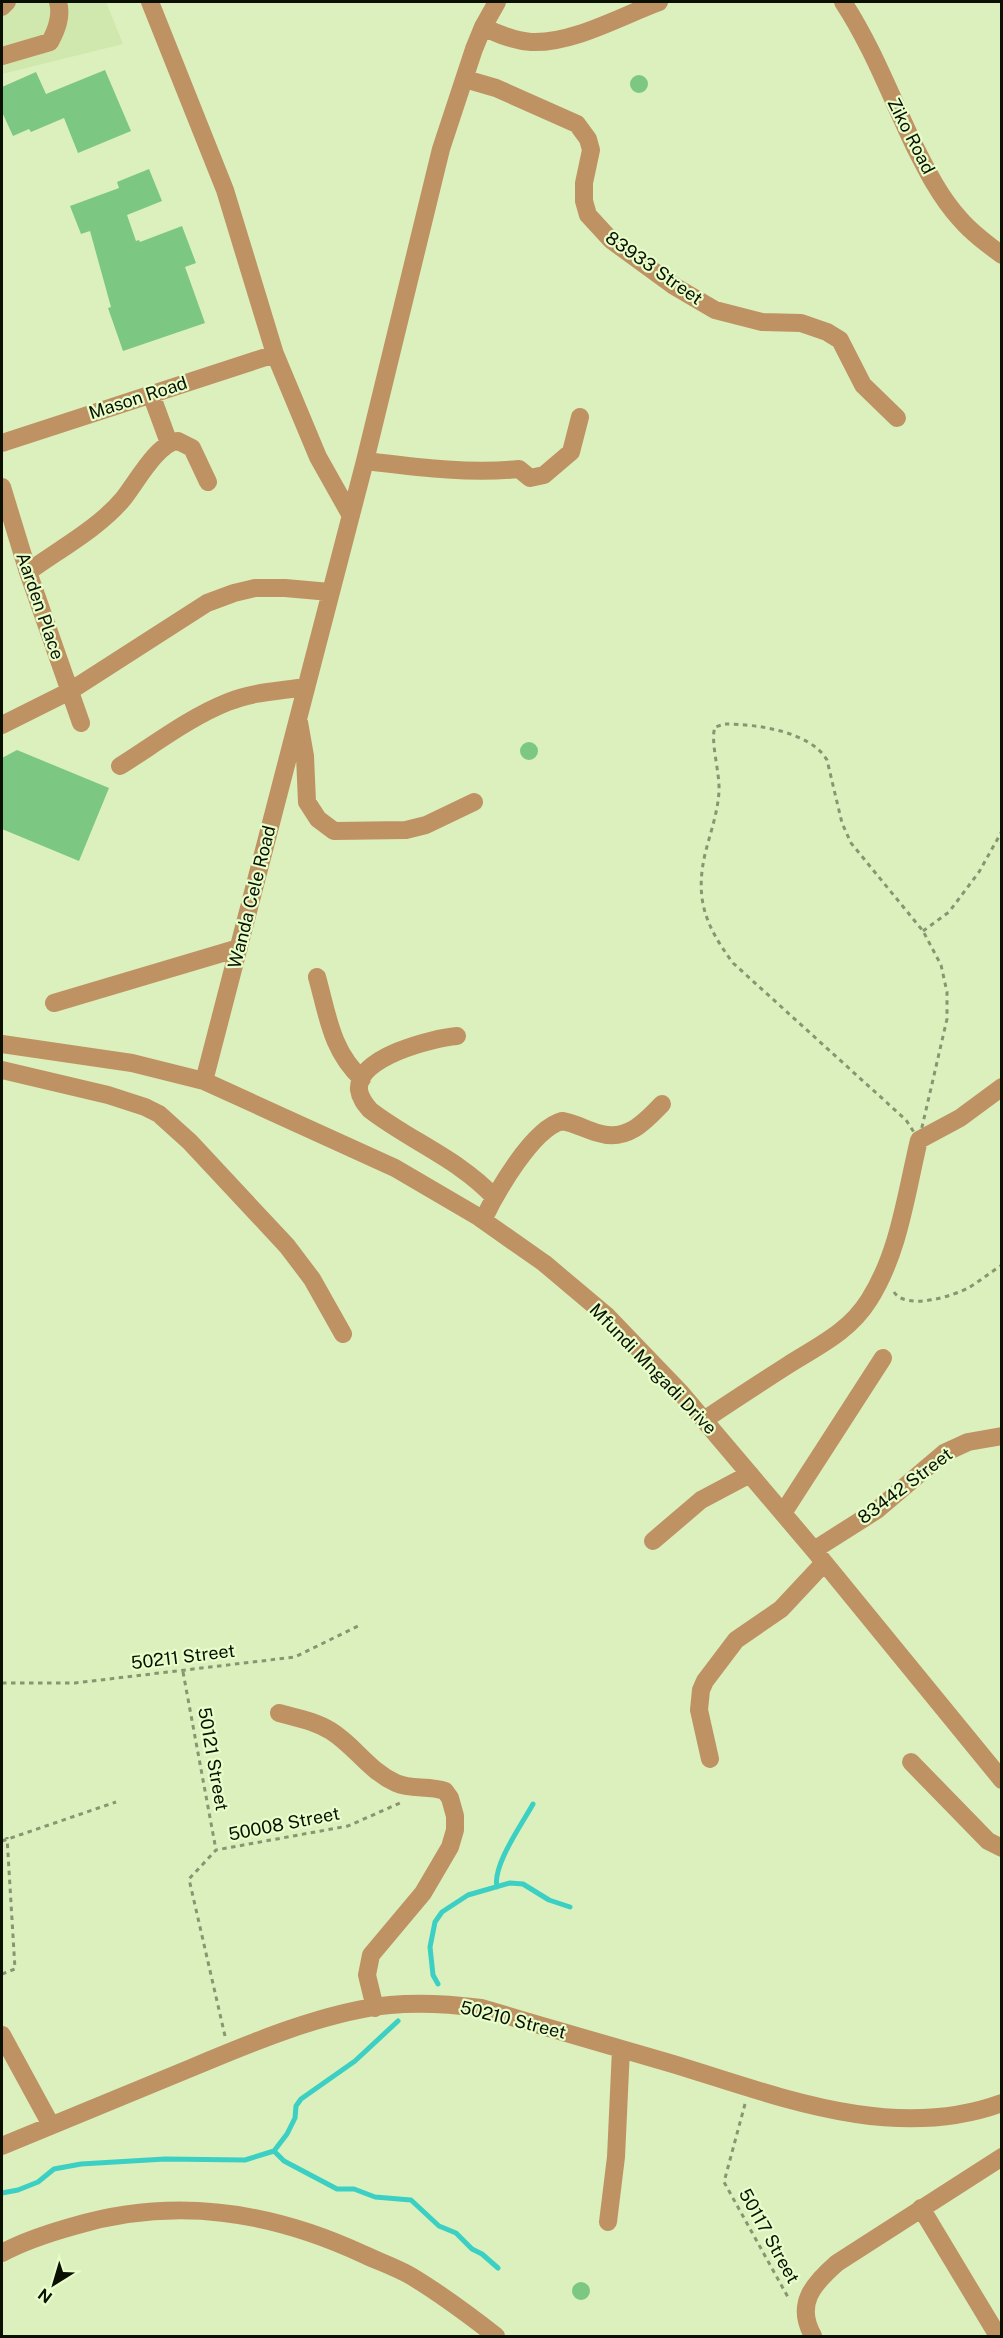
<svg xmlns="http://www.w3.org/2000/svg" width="1003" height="2338" viewBox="0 0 1003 2338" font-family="'Public Sans',sans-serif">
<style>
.built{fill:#d0e8ad}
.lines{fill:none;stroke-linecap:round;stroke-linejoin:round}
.stream{stroke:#3bd0c3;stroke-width:5}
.building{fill:#7cc782}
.path{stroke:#879671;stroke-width:3;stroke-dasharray:4.5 4.5;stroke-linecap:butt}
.minor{stroke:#bf9264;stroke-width:18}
.labels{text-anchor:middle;stroke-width:4.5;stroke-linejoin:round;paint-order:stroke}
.street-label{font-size:18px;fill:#0b1102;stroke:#e8feca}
</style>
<rect width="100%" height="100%" fill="#dbf0bd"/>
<path class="built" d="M2 2H106L123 44 2 74Z"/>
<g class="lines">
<path class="stream" d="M497 1887C492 1866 522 1824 533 1804
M438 1984 433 1975 430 1947 435 1922 442 1912 468 1895 510 1883 523 1884 549 1900 570 1907
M274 2151 284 2161 337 2189H354L375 2197 411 2200 439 2226 456 2233 472 2249 482 2254 498 2268
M2 2193 18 2190 38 2182 54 2169 81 2164 165 2159 245 2160 274 2151 287 2134 295 2118 296 2106 301 2099 355 2061 398 2021"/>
</g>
<path class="building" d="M105 70 131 131 78 153 64 118 31 132 29 129 13 136 2 112V87L36 72 46 94Z
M630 84a9 9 0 1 1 18 0a9 9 0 1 1-18 0Z
M149 169 162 201 127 215 136 241 139 240 140 242 182 226 196 263 185 267 205 323 123 351 108 308 111 307 90 231 81 234 70 206 119 188 117 182Z
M520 751a9 9 0 1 1 18 0a9 9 0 1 1-18 0Z
M17 750 109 788 79 861 2 829V758Z
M572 2291a9 9 0 1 1 18 0a9 9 0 1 1-18 0Z"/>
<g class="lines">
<path class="path" d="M725 724C755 724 810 731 827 760L842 823 851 843 923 931 941 965 947 992V1019L919 1140 906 1120 733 963C705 925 694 898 706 850 711 831 718 811 719 791 720 773 710 741 715 727Z
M923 931 949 912 979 872 1002 831
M894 1292C906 1311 954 1296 970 1287 981 1280 991 1272 1002 1265
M183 1672 216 1850
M2 1683H75L295 1657 360 1625
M2 1841 116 1802
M2 1974 15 1969 7 1837
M225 2036 189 1879 216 1850 348 1826 400 1803
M745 2104 724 2182 789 2299"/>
<path class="minor" d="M150 2 225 190 275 354 318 457 350 514
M843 2C872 46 891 97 914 145 927 171 940 197 960 219 972 233 987 244 1002 255
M2 7 7 2
M483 27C498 34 514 41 531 42 572 44 621 16 659 2
M2 56 50 42C57 29 62 16 58 2
M465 79 496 88 577 124 588 139 591 150 584 183V201L588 215 611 240 674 286 715 310 762 322 801 323 827 332 840 340 863 385 897 418
M151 394 169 443
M2 443 275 354
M365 461C416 467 468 474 519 469L530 478 544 475 571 452 580 417
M2 487 28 572 81 723
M28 572C58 550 99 528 123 499 136 483 158 442 178 441L192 448 208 482
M299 722 305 756 307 802 318 819 334 831 406 830 426 825 474 802
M2 725 70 691 207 603 234 593 255 588H285L330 592
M120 766C155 744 190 717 228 702 252 692 280 691 305 687
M317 977C328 1016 331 1050 362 1079
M54 1003 239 948
M457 1036C433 1038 356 1057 359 1090 360 1098 365 1104 370 1110 410 1141 459 1159 494 1197
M2 1044 132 1063 204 1081 395 1168 477 1216 544 1263 607 1316 681 1393 814 1550 1002 1780
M2 1070 108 1095 145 1107 159 1114 190 1142 287 1246 312 1279 343 1334
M204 1081 365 461 441 149 474 49 483 27 497 2
M483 1220C496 1193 532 1129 562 1121 574 1123 585 1129 598 1133 626 1142 644 1123 662 1104
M704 1420C732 1401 760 1383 788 1365 818 1346 849 1332 869 1300 899 1253 906 1194 919 1140L960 1118 1002 1087
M783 1513 883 1358
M653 1541 701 1500 750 1474
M814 1550 877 1510 944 1453 968 1442 1002 1436
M279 1713C297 1718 315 1721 331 1731 355 1746 369 1771 396 1783 411 1790 429 1785 445 1791L450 1798 455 1816V1830L450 1847 423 1893 371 1955 367 1975 375 2008
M710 1759 699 1710 701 1690 705 1681 736 1640 781 1609 824 1563
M911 1762 988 1841 1002 1848
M2 2035 51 2125
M2 2146C65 2120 128 2094 191 2068 250 2043 327 2011 390 2005 421 2002 450 2004 481 2008 545 2027 610 2045 673 2064 778 2096 893 2143 1002 2103
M921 2208 998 2336
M608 2222 616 2157 621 2049
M2 2253C24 2241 49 2233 74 2226 175 2196 271 2211 365 2255 380 2262 397 2268 411 2276 441 2294 469 2315 496 2336
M813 2336C795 2304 813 2284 837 2263L1002 2157"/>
</g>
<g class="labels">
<g class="street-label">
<text transform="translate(911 136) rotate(63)" y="6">Ziko Road</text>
<text transform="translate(654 268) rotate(35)" y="6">83933 Street</text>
<text transform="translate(138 398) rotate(-18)" y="6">Mason Road</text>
<text transform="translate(40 606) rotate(71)" y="6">Aarden Place</text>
<text transform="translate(252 897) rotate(-76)" y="6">Wanda Cele Road</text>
<text transform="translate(653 1369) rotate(46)" y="6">Mfundi Mngadi Drive</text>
<text transform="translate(905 1486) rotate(-37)" y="6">83442 Street</text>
<text transform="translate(183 1657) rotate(-7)" y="6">50211 Street</text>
<text transform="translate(213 1759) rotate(80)" y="6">50121 Street</text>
<text transform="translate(284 1824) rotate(-11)" y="6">50008 Street</text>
<text transform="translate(513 2020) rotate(14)" y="6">50210 Street</text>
<text transform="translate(769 2236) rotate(61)" y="6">50117 Street</text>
</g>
</g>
<rect width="1003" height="2338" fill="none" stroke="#0b1102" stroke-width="6"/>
<g transform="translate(54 2284) rotate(217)" stroke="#e8feca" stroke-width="4.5" paint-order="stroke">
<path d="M0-4.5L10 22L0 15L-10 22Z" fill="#0b1102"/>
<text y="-9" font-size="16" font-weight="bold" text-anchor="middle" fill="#0b1102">N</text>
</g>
</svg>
